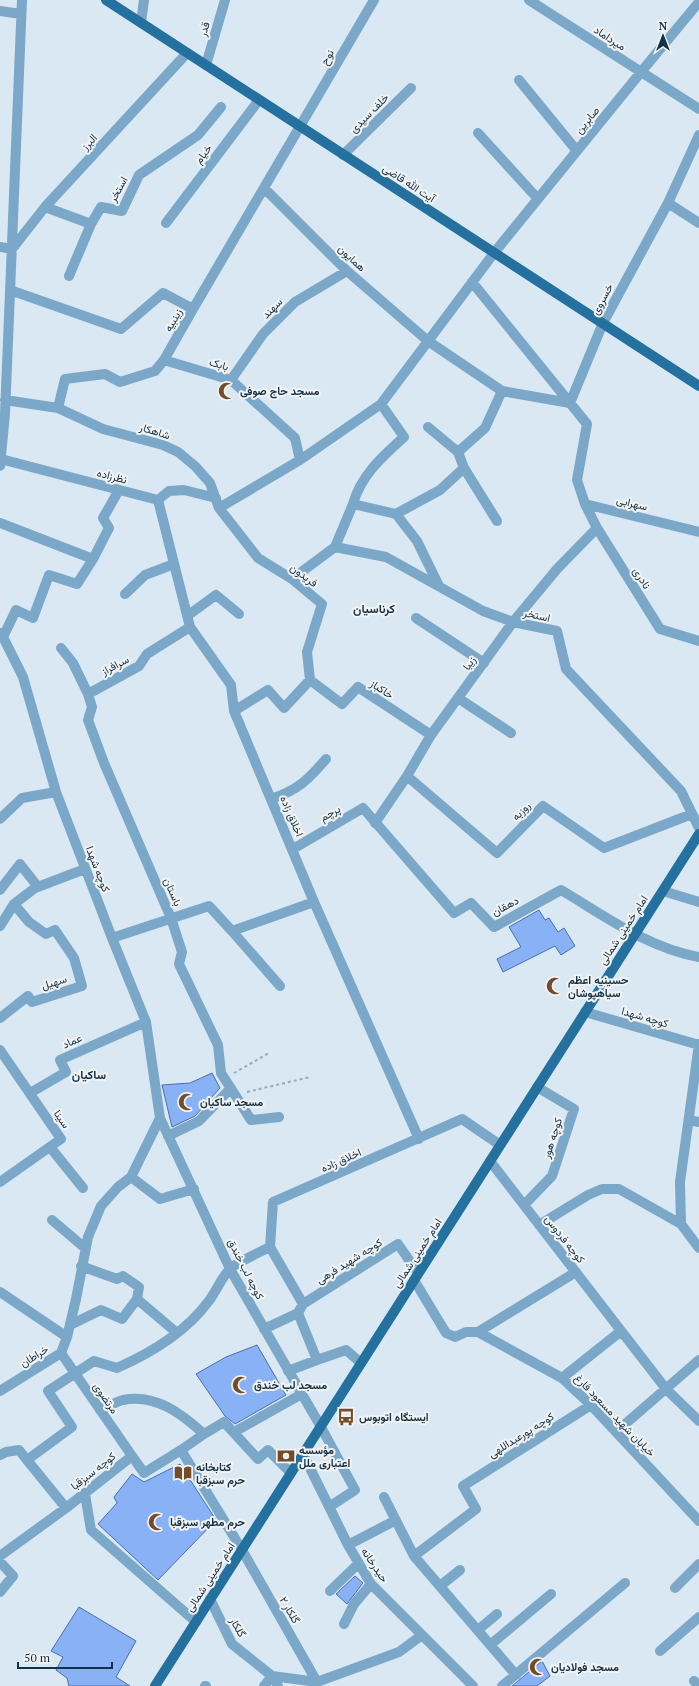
<svg xmlns="http://www.w3.org/2000/svg" width="699" height="1686" viewBox="0 0 699 1686" font-family="'PT Serif',Vazirmatn,serif">
<style>
.building{fill:#88b1f6;stroke:#4a6faf}
.lines{fill:none;stroke-linecap:round;stroke-linejoin:round}
.path{stroke:#96abb9;stroke-width:2;stroke-dasharray:3 3;stroke-linecap:butt}
.minor{stroke:#7ba8c9;stroke-width:10}
.major{stroke:#24709f;stroke-width:10}
.labels{text-anchor:middle;stroke-width:4;stroke-linejoin:round;paint-order:stroke}
.street-label{font-size:11px;fill:#123248;stroke:#f3f3f3}
.poi-label{font-size:11px;font-weight:bold;fill:#123248;stroke:#f3f3f3;text-anchor:start}
.neighbourhood-label{font-size:12px;font-weight:bold;fill:#123248;stroke:#f3f3f3}
</style>
<rect width="100%" height="100%" fill="#d9e8f3"/>
<path class="building" d="M539 910 545 920 549 918 558 932 564 928 575 946 561 955 555 946 503 972 497 959 521 947 509 927Z
M212 1073 220 1088 195 1116 172 1127 162 1085 190 1083Z
M257 1345 286 1395 235 1424 225 1416 196 1374 226 1357Z
M180 1464 216 1520 158 1580 98 1524 117 1503 114 1497 132 1474 144 1482Z
M355 1576 363 1583 347 1604 336 1594Z
M79 1607 136 1641 116 1677 130 1686H69L67 1678 56 1670 63 1657 51 1651Z
M542 1661 550 1676 537 1686H512Z"/>
<g class="lines">
<path class="path" d="M234 1073 269 1053
M247 1092 310 1077"/>
<path class="minor" d="M529 0 699 109
M0 11 21 14
M141 23 144 0
M206 65 225 0
M519 80 577 151
M478 133 538 199
M699 135 668 203 603 323 570 403 587 424 577 480 585 504 699 532
M343 155 411 88
M264 188 347 271 428 341 502 391 570 403
M668 203 699 223
M45 207 91 224 101 207 122 211 139 175 198 135 221 107
M166 223 259 100
M0 247 12 249 45 207 187 53
M69 276 91 224
M472 282 570 403
M10 290 121 329 163 293 193 309
M164 360 231 380 295 438 300 460
M231 380 263 334 295 302 347 271
M5 400 58 408 65 379 105 374 120 382 155 371 164 360 193 309 374 0
M58 408 103 429 163 445 178 452 195 466 210 483 219 508 258 558 292 579 322 604 307 652 310 680
M428 427 458 452 464 468 497 521
M458 452 485 428 502 391
M1 459 158 500 169 491 184 490 216 498
M0 466 5 414 22 0
M158 500 190 627 231 685 234 711 314 902 419 1139
M353 504C361 475 382 457 404 437L381 404
M585 504 597 528 660 629 699 641
M219 508 300 460 381 404 494 253 641 72 699 2
M396 514 440 490 464 468
M0 523 93 559
M335 547 353 504 396 514 417 541 439 586
M292 579 335 547 386 557 483 611 513 622 557 631 566 669 681 791 699 828
M125 594 145 575 174 564
M187 616 216 595 239 614
M416 618 484 663
M0 633 3 637 23 677 56 792 112 938 146 1022 160 1118 230 1269 321 1427 355 1490 329 1507
M3 637 16 610 33 618 49 575 77 584 93 559 109 528 103 518 119 490
M61 648 73 663 88 694 92 707 88 720 104 763 171 918 182 952 179 964 218 1045 221 1073 251 1120 279 1117
M88 694 139 666 147 654 190 627
M458 698 511 733
M234 711 268 690 284 708 310 680 342 704 358 687 431 735
M407 776 497 853 543 806 604 848 692 814
M271 799C298 790 308 780 326 759
M0 819 22 798 56 792
M375 823 407 776 431 735 513 622 557 569 597 528
M293 849 363 808 454 913 471 903 494 927 561 890C605 916 648 948 699 957
M0 890 20 864 38 887
M663 891 699 902
M0 926 14 904 35 888 85 869
M232 931 280 986
M112 938 209 906 232 931 314 902
M585 1012 699 1045
M0 1018 28 996 32 1002 82 986 74 958 55 930 46 934 29 922 14 904
M0 1050 61 1139 0 1182
M30 1093 66 1072 60 1060 146 1022
M689 1120 699 1122
M168 1136 199 1121 231 1088
M50 1147 83 1188
M490 1161 666 1389 699 1421
M131 1177 160 1199 194 1189
M524 1205 552 1176 574 1109 537 1087
M52 1220 85 1248
M681 1224 680 1182 699 1044
M539 1225 588 1195 602 1189H619L681 1224 699 1248
M270 1247 303 1304 298 1313 317 1360 346 1350 361 1363
M81 1266 117 1279 123 1276 139 1287 137 1299
M414 1280 446 1333 455 1337 466 1332H478L562 1378 591 1405 699 1521
M0 1292 67 1337
M303 1304 398 1244 418 1273
M70 1325 101 1310 122 1319 137 1299 177 1333
M264 1329 298 1313
M478 1332 576 1272
M61 1353 67 1337 76 1299 88 1237 101 1206 118 1187 131 1177 160 1118
M61 1353 132 1456
M288 1371 317 1360
M562 1378 621 1331
M0 1391 61 1353
M100 1410C107 1407 115 1402 123 1400 155 1393 182 1414 204 1434L181 1450
M234 1432 302 1394
M616 1432 699 1360
M204 1434 224 1422 258 1459 268 1450 291 1473
M303 1454 348 1545 371 1584 473 1686
M0 1455 6 1452 19 1450 27 1460
M85 1494 91 1530 196 1622
M384 1497 414 1556 516 1675
M66 1508 27 1460 72 1427 48 1391 94 1361 117 1368C151 1353 185 1333 208 1302 216 1292 221 1278 230 1269 238 1262 260 1252 270 1247L273 1202 462 1119 500 1145
M348 1545 396 1520
M0 1556 66 1508 132 1456 144 1473 181 1450 242 1550 317 1682
M414 1556 476 1509 463 1486 591 1405
M0 1562 13 1576 0 1592
M440 1586 460 1570
M675 1588 699 1564
M330 1591 358 1564
M210 1599 232 1644 272 1676 278 1686
M344 1624 354 1604 371 1584
M478 1630 497 1614
M490 1645 551 1594
M660 1651 699 1617
M694 1681 699 1686
M205 1686H206
M264 1686 272 1676 317 1682 399 1652 422 1635
M502 1686 625 1583"/>
<path class="major" d="M106 0 699 386
M155 1686 699 834"/>
</g>
<defs>
<g id="mosque-bare" transform="scale(1.38)"><path d="M3.5-4.9A6 6 0 1 0 3.5 4.9A5 5 0 1 1 3.5-4.9Z" fill="#734c2a" stroke="#f3f3f3" stroke-width="2.5" paint-order="stroke"/></g>
<g id="bus-bare" transform="scale(1.38)"><path d="M-5-6H5V4H4V6H2V4H-2V6H-4V4H-5ZM-3.5-4V0h7V-4ZM-3.5 1.2v1.5H-2V1.2ZM2 1.2v1.5H3.5V1.2Z" fill="#734c2a" stroke="#f3f3f3" stroke-width="2.5" paint-order="stroke"/></g>
<g id="bank-bare" transform="scale(1.38)"><path d="M-6-4H6V4H-6ZM0-2.3a2.3 2.3 0 1 0 0 4.6a2.3 2.3 0 1 0 0-4.6Z" fill="#734c2a" stroke="#f3f3f3" stroke-width="2.5" paint-order="stroke"/></g>
<g id="library-bare" transform="scale(1.38)"><path d="M-6-4Q-3-5.5-.7-3.5V5Q-3 3-6 4ZM6-4Q3-5.5 .7-3.5V5Q3 3 6 4Z" fill="#734c2a" stroke="#f3f3f3" stroke-width="2.5" paint-order="stroke"/></g>
</defs>
<g fill-rule="evenodd">
<use href="#mosque-bare" x="227" y="391"/>
<use href="#mosque-bare" x="555" y="986"/>
<use href="#mosque-bare" x="187" y="1102"/>
<use href="#mosque-bare" x="241" y="1385"/>
<use href="#bus-bare" x="346" y="1417"/>
<use href="#bank-bare" x="286" y="1456"/>
<use href="#library-bare" x="183" y="1473"/>
<use href="#mosque-bare" x="157" y="1522"/>
<use href="#mosque-bare" x="538" y="1667"/>
</g>
<g class="labels">
<g class="street-label">
<text transform="translate(204 29) rotate(-74)" y="4">قدر</text>
<text transform="translate(610 38) rotate(33)" y="4">میرداماد</text>
<text transform="translate(327 57) rotate(-60)" y="4">نوح</text>
<text transform="translate(369 113) rotate(-45)" y="4">خلف سیدی</text>
<text transform="translate(587 120) rotate(-51)" y="4">صابرین</text>
<text transform="translate(89 142) rotate(-47)" y="4">البرز</text>
<text transform="translate(203 154) rotate(-53)" y="4">خیام</text>
<text transform="translate(409 183) rotate(33)" y="4">آیت الله قاضی</text>
<text transform="translate(118 189) rotate(-61)" y="4">استخر</text>
<text transform="translate(352 258) rotate(43)" y="4">همایون</text>
<text transform="translate(602 299) rotate(-62)" y="4">خسروی</text>
<text transform="translate(272 308) rotate(-45)" y="4">سهند</text>
<text transform="translate(173 320) rotate(-61)" y="4">زینبیه</text>
<text transform="translate(219 364) rotate(17)" y="4">بابک</text>
<text transform="translate(155 431) rotate(17)" y="4">شاهکار</text>
<text transform="translate(112 476) rotate(15)" y="4">نظرزاده</text>
<text transform="translate(632 503) rotate(14)" y="4">سهرابی</text>
<text transform="translate(304 575) rotate(37)" y="4">فریدون</text>
<text transform="translate(642 578) rotate(58)" y="4">نادری</text>
<text transform="translate(537 615) rotate(12)" y="4">استخر</text>
<text transform="translate(469 663) rotate(-54)" y="4">زیبا</text>
<text transform="translate(115 665) rotate(-28)" y="4">سرافراز</text>
<text transform="translate(382 689) rotate(33)" y="4">خاکباز</text>
<text transform="translate(521 811) rotate(-46)" y="4">روزبه</text>
<text transform="translate(330 813) rotate(-30)" y="4">پرچم</text>
<text transform="translate(292 816) rotate(67)" y="4">اخلاق زاده</text>
<text transform="translate(98 869) rotate(69)" y="4">کوچه شهدا</text>
<text transform="translate(173 892) rotate(67)" y="4">باستان</text>
<text transform="translate(505 906) rotate(-28)" y="4">دهقان</text>
<text transform="translate(623 930) rotate(-57)" y="4">امام خمینی شمالی</text>
<text transform="translate(54 982) rotate(-17)" y="4">سهیل</text>
<text transform="translate(645 1017) rotate(16)" y="4">کوچه شهدا</text>
<text transform="translate(72 1041) rotate(-24)" y="4">عماد</text>
<text transform="translate(62 1119) rotate(56)" y="4">سینا</text>
<text transform="translate(552 1138) rotate(-72)" y="4">کوچه هور</text>
<text transform="translate(341 1160) rotate(-24)" y="4">اخلاق زاده</text>
<text transform="translate(565 1239) rotate(52)" y="4">کوچه فردوس</text>
<text transform="translate(417 1253) rotate(-57)" y="4">امام خمینی شمالی</text>
<text transform="translate(349 1261) rotate(-32)" y="4">کوچه شهید فرهی</text>
<text transform="translate(246 1269) rotate(63)" y="4">کوچه لب خندق</text>
<text transform="translate(34 1356) rotate(-32)" y="4">خراطان</text>
<text transform="translate(106 1398) rotate(55)" y="4">مرتضوی</text>
<text transform="translate(615 1415) rotate(46)" y="4">خیابان شهید مسعود فارغ</text>
<text transform="translate(521 1435) rotate(-32)" y="4">کوچه پورعبداللهی</text>
<text transform="translate(93 1471) rotate(-38)" y="4">کوچه سبزقبا</text>
<text transform="translate(375 1565) rotate(56)" y="4">حیدرخانه</text>
<text transform="translate(210 1577) rotate(-57)" y="4">امام خمینی شمالی</text>
<text transform="translate(290 1610) rotate(60)" y="4">گلکار ۲</text>
<text transform="translate(238 1627) rotate(61)" y="4">گلکار</text>
</g>
<g class="poi-label">
<text x="240" y="395">مسجد حاج صوفی</text>
<text x="568" y="984">حسینیه اعظم<tspan x="568" dy="13">سیاهپوشان</tspan></text>
<text x="200" y="1106">مسجد ساکیان</text>
<text x="254" y="1389">مسجد لب خندق</text>
<text x="359" y="1421">ایستگاه اتوبوس</text>
<text x="299" y="1454">مؤسسه<tspan x="299" dy="13">اعتباری ملل</tspan></text>
<text x="196" y="1471">کتابخانه<tspan x="196" dy="13">حرم سبزقبا</tspan></text>
<text x="170" y="1526">حرم مطهر سبزقبا</text>
<text x="551" y="1671">مسجد فولادیان</text>
</g>
<g class="neighbourhood-label">
<text x="374" y="613">کرناسیان</text>
<text x="89" y="1079">ساکیان</text>
</g>
</g>
<g transform="translate(663 36)" stroke="#f3f3f3" stroke-width="3" paint-order="stroke">
<path d="M0-3L7 15L0 10L-7 15Z" fill="#123248"/>
<text y="-6" font-size="11" font-weight="bold" text-anchor="middle" fill="#123248">N</text>
</g>
<path d="M18 1662v6h94v-6" fill="none" stroke="#123248" stroke-width="2"/>
<text x="24" y="1662" font-size="12" fill="#123248" stroke="#f3f3f3" stroke-width="3" paint-order="stroke">50 m</text>
</svg>
